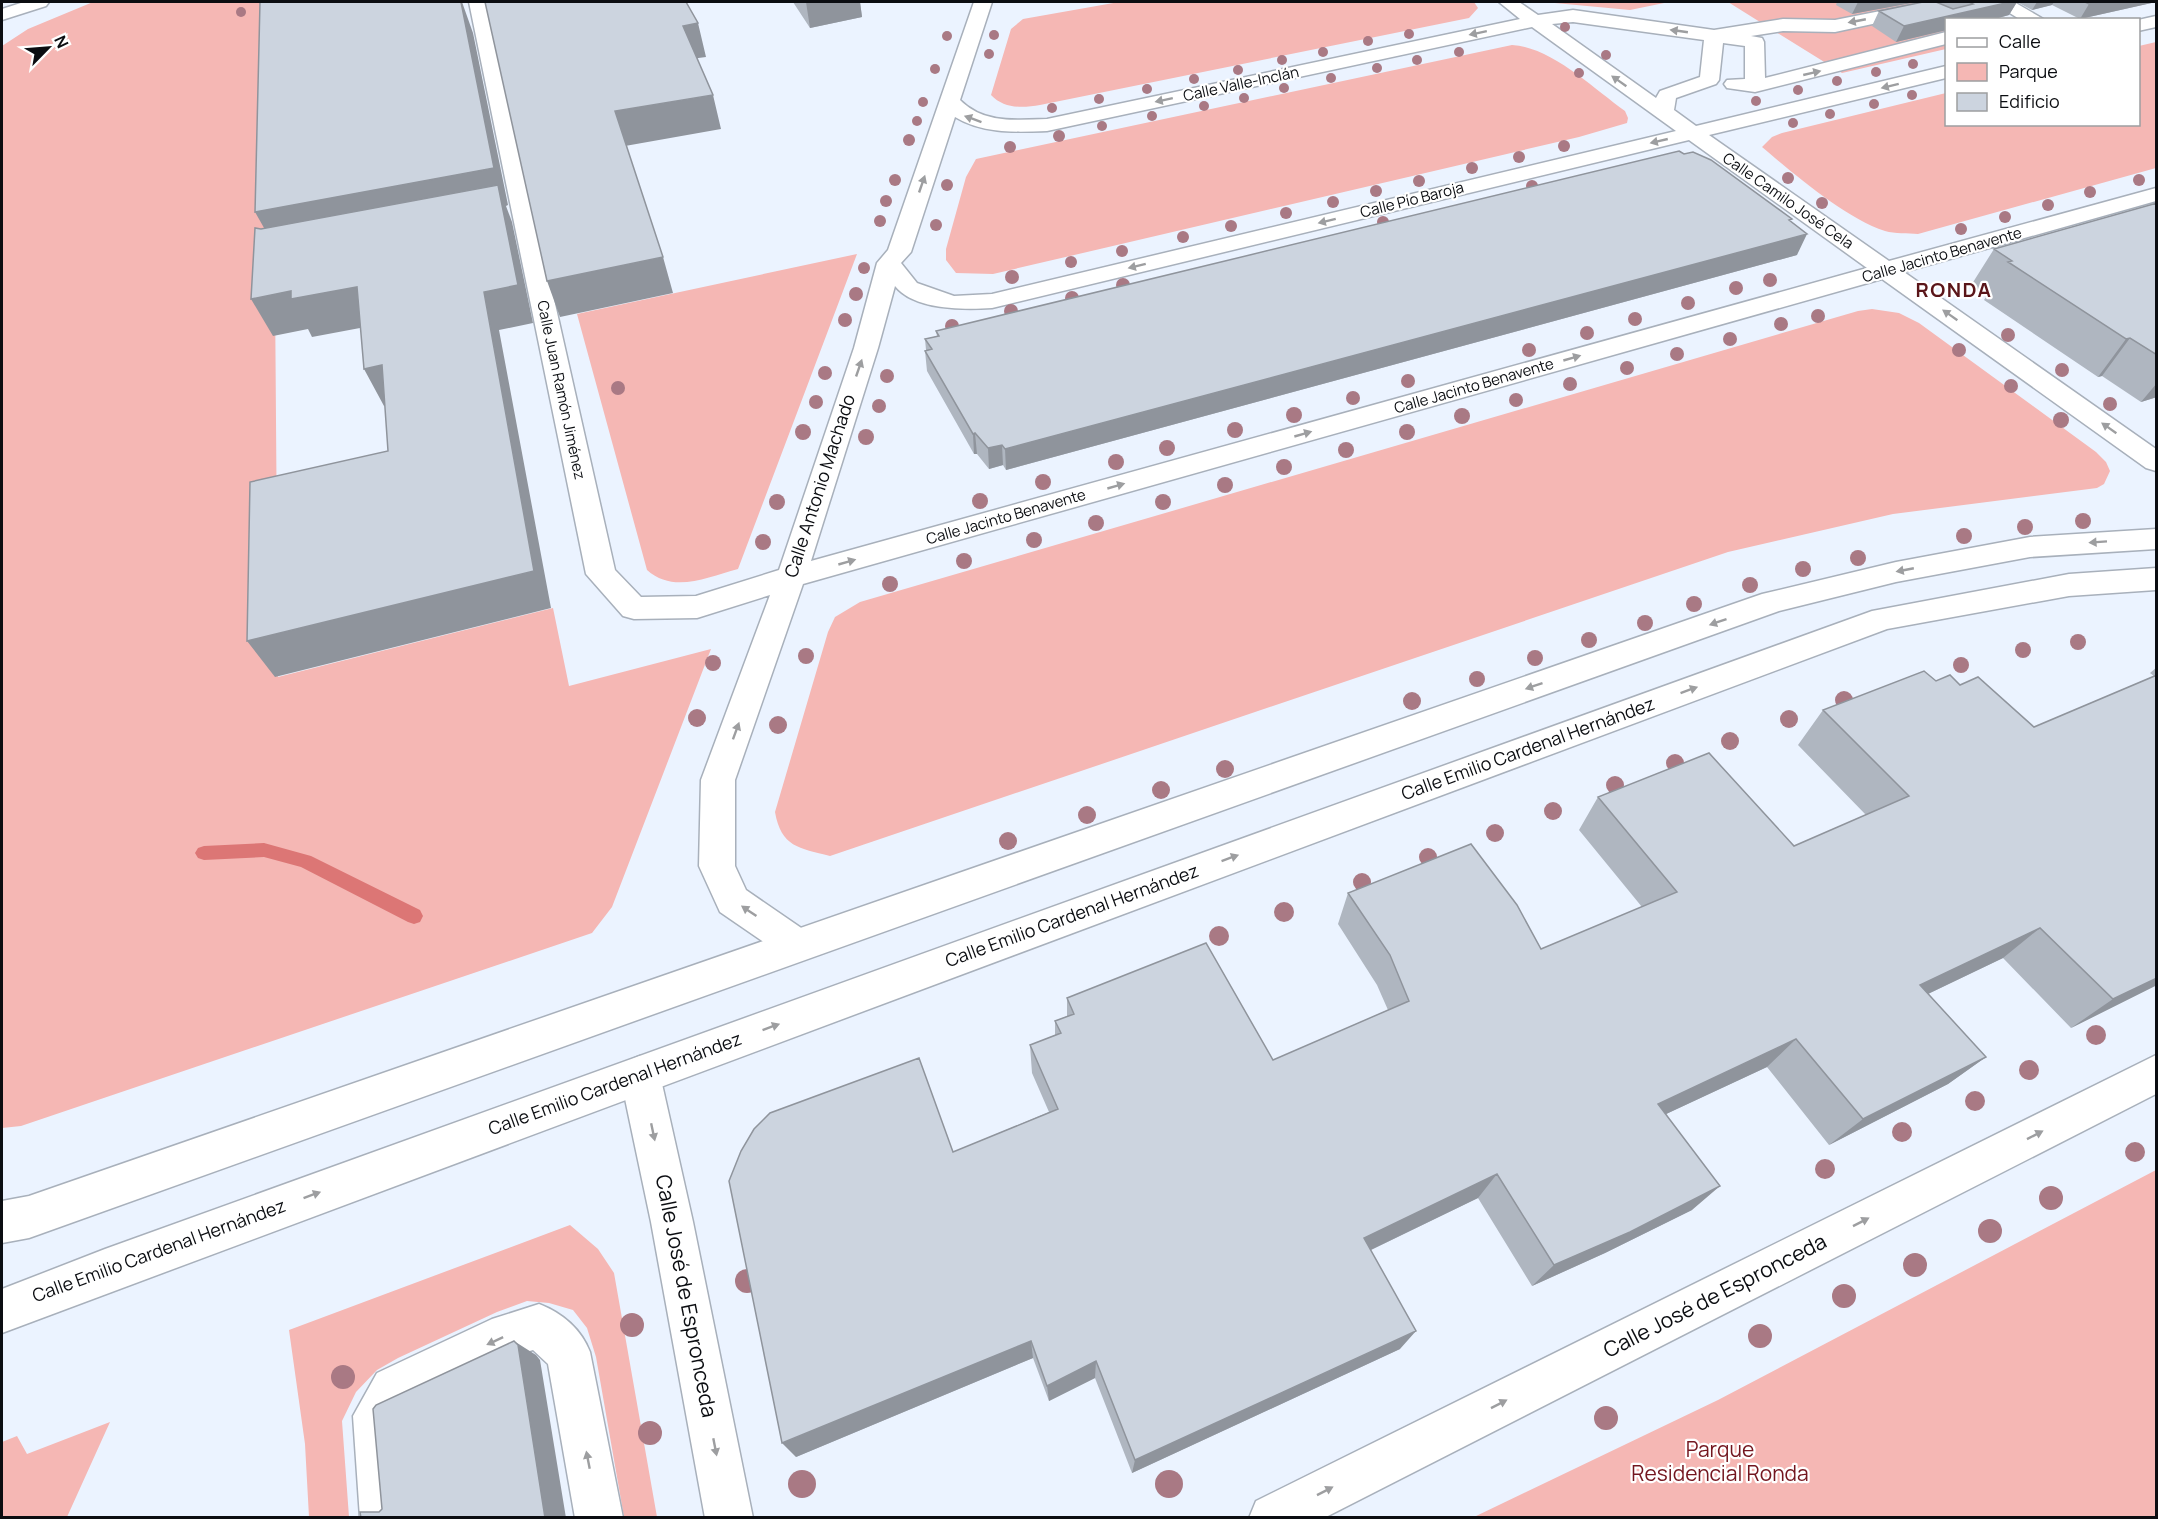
<svg xmlns="http://www.w3.org/2000/svg" width="2158" height="1519" viewBox="0 0 2158 1519" font-family="Manrope,sans-serif">
<style>
.green{fill:#f5b7b4}
.lines{fill:none;stroke-linecap:round;stroke-linejoin:round}
.stream{fill:#dc7675;fill-rule:evenodd}
.minor-casing{stroke:#a8b0bb;stroke-width:3}
.major-casing{stroke:#a8b0bb;stroke-width:3}
.highway-casing{stroke:#a8b0bb;stroke-width:3}
.minor{fill:#fff;fill-rule:evenodd}
.major{fill:#fff;fill-rule:evenodd}
.highway{fill:#fff;fill-rule:evenodd}
.tree{fill:#a97984}
.wall{fill:#afb6c0}
.shaded-wall{fill:#8f949c}
.building{fill:#ccd4df;stroke:#8f949c;stroke-width:1.5}
.oneway{fill:#9d9ea0}
.labels{text-anchor:middle;stroke-width:4.5;stroke-linejoin:round;paint-order:stroke}
.far-street-label{font-size:15px;fill:#0b0d11;stroke:#fff}
.street-label{font-size:18px;fill:#0b0d11;stroke:#fff}
.far-district-label{font-size:20px;font-weight:bold;letter-spacing:1.5px;fill:#5a1519;stroke:#fff}
.near-street-label{font-size:21px;fill:#0b0d11;stroke:#fff}
.near-park-label{font-size:21px;fill:#73161f;stroke:#fff}
</style>
<rect width="100%" height="100%" fill="#ebf3ff"/>
<path class="green" d="M93 2H284L274 162 278 677 553 608 569 686 711 649 612 907 592 933 21 1126 2 1128V46L28 29Z
M1119 2H1474L1478 8 1469 18 1040 105C1023 108 1004 109 991 95L1011 29 1023 19Z
M1544 2H1669L1630 10Z
M1728 2H1961L1995 19 1946 20V49L1842 73Z
M2156 42V168L1918 234C1908 233 1895 234 1885 231 1845 218 1794 174 1762 147L1772 137 1782 133 1946 93V124H2138L2139 46Z
M1512 45C1551 47 1593 88 1625 111L1628 118 1627 123 1579 137 993 274 956 273 946 260V249L966 177 976 159Z
M857 254 738 569C707 577 674 594 647 570L577 314Z
M1872 309 1899 313 1919 323 2096 452 2106 462 2110 471 2104 484 2097 488 1893 514 1728 552 830 856C799 848 781 847 775 812L828 632 835 617 860 602 1858 311Z
M2156 1170V1517H1474L1718 1400Z
M570 1225 598 1249 614 1273 657 1517H624L596 1357 587 1328 573 1310 549 1303 527 1301 497 1312 398 1358 377 1370 356 1392 342 1421 349 1517H309L305 1444 289 1330Z
M110 1422 67 1517H2V1442L17 1436 27 1454Z"/>
<g class="lines">
<path class="stream" d="M264 843 311 856 420 910 423 916 420 922 414 924 408 922 301 867 264 857 204 860 198 858 195 853 198 848 204 846Z"/>
<g class="minor-casing">
<path id="minor" d="M469 2H487L615 570 641 597 696 596 779 570 854 348 877 263 888 250 974 2H992L960 100C984 124 1016 120 1047 119L1520 19 1499 2H1519L1538 15 1573 10 1714 30 1783 19 1835 20 1926 2 1963 20H1946V23L1924 13 1835 32 1783 31 1751 36 1762 38 1764 42 1765 78 1946 32V44L1755 92 1727 88 1724 84 1727 80 1745 79V46L1723 43 1719 80 1716 84 1676 98 1674 110 1696 126 1946 66V78L1709 135 1889 261 2156 188V201L1904 272 2156 449V471L2146 468 1882 279 803 584 735 780V866L746 890 810 934 815 945 810 956 797 961 784 956 720 912 699 866 701 780 770 595 697 618 634 619 623 616 586 574ZM1573 22 1704 40 1700 77 1660 91 1656 98 1552 24ZM1532 27 1676 131 992 294 954 296 917 283 901 263 911 252 955 117C983 134 1015 132 1047 131ZM1689 140 1867 268 811 561 878 348 895 286C914 310 964 310 992 308Z
M1992 2H2014L2045 20H2021Z
M2156 16V27L2138 31V20Z
M2156 1055V1094L1324 1518H1249L1256 1501Z
M640 1056 654 1062 660 1075 693 1222 753 1518H705L651 1222 620 1075 626 1062Z
M539 1304C562 1313 581 1329 590 1352L623 1518H575L548 1364 533 1350 513 1356 409 1405 399 1421 408 1518H360L353 1416 377 1373 492 1319Z"/>
</g>
<g class="major-casing">
<path id="major" d="M2156 529V549L2030 557 1896 582 1779 611 29 1238 2 1243V1201L29 1196 1762 594 1896 562 2030 537Z
M2156 568V590L2069 596 1887 629 2 1333V1289L105 1249 1872 611 2069 574Z"/>
</g>
<g class="highway-casing">
<path id="highway" d="M24 2H49L46 6 2 20V9Z"/>
</g>
<use href="#minor" class="minor"/>
<use href="#major" class="major"/>
<use href="#highway" class="highway"/>
</g>
<g class="tree">
<circle cx="241" cy="12" r="5"/>
<circle cx="1565" cy="27" r="5"/>
<circle cx="1409" cy="34" r="5"/>
<circle cx="994" cy="35" r="5"/>
<circle cx="947" cy="36" r="5"/>
<circle cx="1368" cy="41" r="5"/>
<circle cx="1323" cy="52" r="5"/>
<circle cx="1459" cy="52" r="5"/>
<circle cx="989" cy="54" r="5"/>
<circle cx="1606" cy="55" r="5"/>
<circle cx="1282" cy="60" r="5"/>
<circle cx="1417" cy="60" r="5"/>
<circle cx="1913" cy="64" r="5"/>
<circle cx="1377" cy="68" r="5"/>
<circle cx="935" cy="69" r="5"/>
<circle cx="1238" cy="70" r="5"/>
<circle cx="1876" cy="72" r="5"/>
<circle cx="1579" cy="73" r="5"/>
<circle cx="1331" cy="78" r="5"/>
<circle cx="1194" cy="79" r="5"/>
<circle cx="1837" cy="81" r="5"/>
<circle cx="1284" cy="88" r="5"/>
<circle cx="1147" cy="89" r="5"/>
<circle cx="1798" cy="90" r="5"/>
<circle cx="1912" cy="95" r="5"/>
<circle cx="1244" cy="98" r="5"/>
<circle cx="1099" cy="99" r="5"/>
<circle cx="1756" cy="101" r="5"/>
<circle cx="923" cy="102" r="5"/>
<circle cx="1874" cy="104" r="5"/>
<circle cx="1204" cy="106" r="5"/>
<circle cx="1052" cy="108" r="5"/>
<circle cx="1830" cy="114" r="5"/>
<circle cx="1152" cy="116" r="5"/>
<circle cx="917" cy="121" r="5"/>
<circle cx="1793" cy="123" r="5"/>
<circle cx="1102" cy="126" r="5"/>
<circle cx="1059" cy="136" r="6"/>
<circle cx="909" cy="140" r="6"/>
<circle cx="1564" cy="146" r="6"/>
<circle cx="1010" cy="147" r="6"/>
<circle cx="1519" cy="157" r="6"/>
<circle cx="1472" cy="168" r="6"/>
<circle cx="1788" cy="178" r="6"/>
<circle cx="895" cy="180" r="6"/>
<circle cx="2139" cy="180" r="6"/>
<circle cx="1419" cy="181" r="6"/>
<circle cx="947" cy="185" r="6"/>
<circle cx="1532" cy="186" r="6"/>
<circle cx="1376" cy="191" r="6"/>
<circle cx="2090" cy="192" r="6"/>
<circle cx="886" cy="201" r="6"/>
<circle cx="1333" cy="202" r="6"/>
<circle cx="1822" cy="203" r="6"/>
<circle cx="2048" cy="205" r="6"/>
<circle cx="1286" cy="213" r="6"/>
<circle cx="2005" cy="217" r="6"/>
<circle cx="880" cy="221" r="6"/>
<circle cx="1383" cy="222" r="6"/>
<circle cx="936" cy="225" r="6"/>
<circle cx="1231" cy="226" r="6"/>
<circle cx="1961" cy="229" r="6"/>
<circle cx="1183" cy="237" r="6"/>
<circle cx="1122" cy="251" r="6"/>
<circle cx="1071" cy="262" r="6"/>
<circle cx="864" cy="268" r="6"/>
<circle cx="1012" cy="277" r="7"/>
<circle cx="1770" cy="280" r="7"/>
<circle cx="1123" cy="285" r="7"/>
<circle cx="1736" cy="288" r="7"/>
<circle cx="856" cy="294" r="7"/>
<circle cx="1072" cy="298" r="7"/>
<circle cx="1688" cy="303" r="7"/>
<circle cx="1011" cy="311" r="7"/>
<circle cx="1818" cy="316" r="7"/>
<circle cx="1635" cy="319" r="7"/>
<circle cx="845" cy="320" r="7"/>
<circle cx="1781" cy="324" r="7"/>
<circle cx="952" cy="326" r="7"/>
<circle cx="1587" cy="333" r="7"/>
<circle cx="2008" cy="335" r="7"/>
<circle cx="1730" cy="339" r="7"/>
<circle cx="1529" cy="350" r="7"/>
<circle cx="1959" cy="350" r="7"/>
<circle cx="1677" cy="354" r="7"/>
<circle cx="1627" cy="368" r="7"/>
<circle cx="2062" cy="370" r="7"/>
<circle cx="825" cy="373" r="7"/>
<circle cx="887" cy="376" r="7"/>
<circle cx="1408" cy="381" r="7"/>
<circle cx="1570" cy="384" r="7"/>
<circle cx="2011" cy="386" r="7"/>
<circle cx="618" cy="388" r="7"/>
<circle cx="1353" cy="398" r="7"/>
<circle cx="1516" cy="400" r="7"/>
<circle cx="816" cy="402" r="7"/>
<circle cx="2110" cy="404" r="7"/>
<circle cx="879" cy="406" r="7"/>
<circle cx="1294" cy="415" r="8"/>
<circle cx="1462" cy="416" r="8"/>
<circle cx="2061" cy="420" r="8"/>
<circle cx="1235" cy="430" r="8"/>
<circle cx="803" cy="432" r="8"/>
<circle cx="1407" cy="432" r="8"/>
<circle cx="866" cy="437" r="8"/>
<circle cx="1167" cy="448" r="8"/>
<circle cx="1346" cy="450" r="8"/>
<circle cx="1116" cy="462" r="8"/>
<circle cx="1284" cy="467" r="8"/>
<circle cx="1043" cy="482" r="8"/>
<circle cx="1225" cy="485" r="8"/>
<circle cx="980" cy="501" r="8"/>
<circle cx="777" cy="502" r="8"/>
<circle cx="1163" cy="502" r="8"/>
<circle cx="2083" cy="521" r="8"/>
<circle cx="1096" cy="523" r="8"/>
<circle cx="2025" cy="527" r="8"/>
<circle cx="1964" cy="536" r="8"/>
<circle cx="1034" cy="540" r="8"/>
<circle cx="763" cy="542" r="8"/>
<circle cx="1858" cy="558" r="8"/>
<circle cx="964" cy="561" r="8"/>
<circle cx="1803" cy="569" r="8"/>
<circle cx="890" cy="584" r="8"/>
<circle cx="1750" cy="585" r="8"/>
<circle cx="1694" cy="604" r="8"/>
<circle cx="1645" cy="623" r="8"/>
<circle cx="1589" cy="640" r="8"/>
<circle cx="2078" cy="642" r="8"/>
<circle cx="2023" cy="650" r="8"/>
<circle cx="806" cy="656" r="8"/>
<circle cx="1535" cy="658" r="8"/>
<circle cx="713" cy="663" r="8"/>
<circle cx="1961" cy="665" r="8"/>
<circle cx="1477" cy="679" r="8"/>
<circle cx="1844" cy="700" r="9"/>
<circle cx="1412" cy="701" r="9"/>
<circle cx="697" cy="718" r="9"/>
<circle cx="1789" cy="719" r="9"/>
<circle cx="778" cy="725" r="9"/>
<circle cx="1730" cy="741" r="9"/>
<circle cx="1675" cy="763" r="9"/>
<circle cx="1225" cy="769" r="9"/>
<circle cx="1615" cy="785" r="9"/>
<circle cx="1161" cy="790" r="9"/>
<circle cx="1553" cy="811" r="9"/>
<circle cx="1087" cy="815" r="9"/>
<circle cx="1495" cy="833" r="9"/>
<circle cx="1008" cy="841" r="9"/>
<circle cx="1428" cy="857" r="9"/>
<circle cx="1362" cy="882" r="9"/>
<circle cx="1284" cy="912" r="10"/>
<circle cx="1219" cy="936" r="10"/>
<circle cx="2096" cy="1035" r="10"/>
<circle cx="2029" cy="1070" r="10"/>
<circle cx="1975" cy="1101" r="10"/>
<circle cx="1902" cy="1132" r="10"/>
<circle cx="2135" cy="1152" r="10"/>
<circle cx="1825" cy="1169" r="10"/>
<circle cx="2051" cy="1198" r="12"/>
<circle cx="1990" cy="1231" r="12"/>
<circle cx="1915" cy="1265" r="12"/>
<circle cx="747" cy="1281" r="12"/>
<circle cx="1844" cy="1296" r="12"/>
<circle cx="632" cy="1325" r="12"/>
<circle cx="1760" cy="1336" r="12"/>
<circle cx="343" cy="1377" r="12"/>
<circle cx="1606" cy="1418" r="12"/>
<circle cx="650" cy="1433" r="12"/>
<circle cx="802" cy="1484" r="14"/>
<circle cx="1169" cy="1484" r="14"/>
</g>
<path class="wall" d="M793 2H860L862 17 810 28Z
M1837 2H1917L1852 14 1836 5Z
M1923 2H2017L2009 15 1991 20H1947V30L1896 42 1872 26 1879 11Z
M2017 2H2156L2080 19 2052 5 2032 10Z
M1684 154 1791 222 1797 255 1006 470 1003 465 989 469 977 454H974L927 371 925 351 926 350 925 339 937 336 936 331Z
M2157 203V397L2141 402 2102 376 2098 377 1984 300 1986 297 1970 287 1994 249Z
M2157 667V985L2071 1028 2003 958 1928 994 1986 1057 1948 1084 1829 1145 1767 1067 1666 1114 1692 1210 1605 1253 1532 1286 1478 1198 1371 1250 1400 1349 1132 1473 1095 1378 1049 1401 1033 1358 796 1457 953 1152 1049 1112 1032 1073 1030 1045 1055 1035V1021L1067 1016V998L1273 1060 1388 1010 1377 985 1338 924 1348 893 1541 949 1642 907 1579 830 1598 797 1794 846 1866 815 1798 745 1823 710 1936 681 1960 685 2034 727 2154 676 2150 673Z"/>
<path class="shaded-wall" d="M462 2 473 33 508 205 506 206 512 222 533 323 499 330 551 608 275 677 247 641 534 571 484 292 276 249 255 212Z
M806 2H860L862 17 810 28Z
M1858 2H1917L1852 14Z
M2010 2H2017L2009 15 1991 20H1947V30L1896 42 1904 26Z
M2037 2H2054L2052 5 2032 10Z
M2098 2H2156L2080 19 2089 4Z
M698 23 706 57 691 59 683 26Z
M713 95 721 129 625 146 615 111Z
M1807 234 1797 255 1006 470 1005 449Z
M663 257 673 293 560 317 547 281Z
M357 287 376 325 312 337 308 329 273 336 251 299 291 291Z
M2130 338 2102 376 2098 377 2126 339Z
M382 365 402 403 384 406 364 369Z
M2157 383V397L2141 402Z
M975 433 977 454H974L973 434Z
M1002 445 1003 465 989 469 988 448Z
M2040 928 2003 958 1886 1014 1920 985Z
M2157 978V985L2071 1028 2113 999Z
M1796 1039 1767 1067 1634 1129 1658 1104Z
M1986 1057 1948 1084 1829 1145 1863 1119Z
M1497 1174 1478 1198 1352 1259 1364 1238Z
M1720 1186 1692 1210 1605 1253 1532 1286 1554 1265Z
M1416 1331 1400 1349 1132 1473 1135 1460Z
M514 1341 536 1355 540 1360 566 1518H545Z
M1031 1341 1033 1358 796 1457 782 1443Z
M1096 1361 1095 1378 1049 1401 1047 1386Z"/>
<path class="building" d="M260 2H461L494 168 255 212Z
M485 2H686L698 23 683 26 713 95 615 111 663 257 547 281Z
M1923 2H1936L1953 9 1973 4 1969 2H2010L1904 26 1879 11Z
M2085 2H2098L2089 4Z
M1679 151 1684 154 1693 152 1711 160 1792 219 1789 220 1807 234 1005 449 1002 445 988 448 975 433 973 434 925 351 932 349 925 339 939 336 936 331Z
M498 185 518 285 484 292 534 571 247 641 250 482 388 451 382 365 364 369 357 287 291 299V291L251 299 255 228 261 229Z
M2157 203V355L2130 338 2126 339 2008 262 2012 261 1994 249Z
M1924 671 1936 681 1950 675 1960 685 1978 677 2034 727 2157 675V978L2113 999 2040 928 1920 985 1986 1057 1863 1119 1796 1039 1658 1104 1720 1186 1630 1232 1554 1265 1497 1174 1364 1238 1416 1331 1135 1460 1096 1361 1047 1386 1031 1341 782 1443 729 1181 741 1151 754 1129 770 1113 919 1058 953 1152 1058 1109 1030 1045 1061 1033 1055 1021 1074 1014 1067 998 1206 943 1273 1060 1409 1001 1390 955 1348 893 1471 844 1517 905 1541 949 1677 892 1598 797 1709 753 1794 846 1909 796 1823 710Z
M514 1341 518 1345 545 1518H361L360 1512H379L382 1509 373 1409 376 1405Z"/>
<defs><path id="oneway-solid" d="M-6-.8H1V-3.2L6.5 0L1 3.2V.8H-6Z" transform="scale(1.5)"/></defs>
<g class="oneway">
<use href="#oneway-solid" transform="translate(1857 21) rotate(169)"/>
<use href="#oneway-solid" transform="translate(1679 31) rotate(-172)"/>
<use href="#oneway-solid" transform="translate(1478 33) rotate(168)"/>
<use href="#oneway-solid" transform="translate(1812 73) rotate(-13)"/>
<use href="#oneway-solid" transform="translate(1619 81) rotate(-145)"/>
<use href="#oneway-solid" transform="translate(1890 86) rotate(166)"/>
<use href="#oneway-solid" transform="translate(1164 100) rotate(168)"/>
<use href="#oneway-solid" transform="translate(973 119) rotate(-160)"/>
<use href="#oneway-solid" transform="translate(1659 141) rotate(167)"/>
<use href="#oneway-solid" transform="translate(922 184) rotate(-71)"/>
<use href="#oneway-solid" transform="translate(1327 221) rotate(166)"/>
<use href="#oneway-solid" transform="translate(1137 266) rotate(166)"/>
<use href="#oneway-solid" transform="translate(1950 315) rotate(-145)"/>
<use href="#oneway-solid" transform="translate(1572 358) rotate(-16)"/>
<use href="#oneway-solid" transform="translate(859 368) rotate(-71)"/>
<use href="#oneway-solid" transform="translate(2109 428) rotate(-145)"/>
<use href="#oneway-solid" transform="translate(1303 434) rotate(-16)"/>
<use href="#oneway-solid" transform="translate(1116 486) rotate(-16)"/>
<use href="#oneway-solid" transform="translate(2098 542) rotate(176)"/>
<use href="#oneway-solid" transform="translate(847 562) rotate(-16)"/>
<use href="#oneway-solid" transform="translate(1905 570) rotate(169)"/>
<use href="#oneway-solid" transform="translate(1718 622) rotate(161)"/>
<use href="#oneway-solid" transform="translate(1534 686) rotate(161)"/>
<use href="#oneway-solid" transform="translate(1689 690) rotate(-20)"/>
<use href="#oneway-solid" transform="translate(736 731) rotate(-70)"/>
<use href="#oneway-solid" transform="translate(1230 858) rotate(-20)"/>
<use href="#oneway-solid" transform="translate(749 911) rotate(-146)"/>
<use href="#oneway-solid" transform="translate(771 1027) rotate(-20)"/>
<use href="#oneway-solid" transform="translate(653 1132) rotate(78)"/>
<use href="#oneway-solid" transform="translate(2035 1135) rotate(-27)"/>
<use href="#oneway-solid" transform="translate(312 1195) rotate(-20)"/>
<use href="#oneway-solid" transform="translate(1861 1222) rotate(-27)"/>
<use href="#oneway-solid" transform="translate(495 1341) rotate(155)"/>
<use href="#oneway-solid" transform="translate(1499 1404) rotate(-27)"/>
<use href="#oneway-solid" transform="translate(715 1447) rotate(79)"/>
<use href="#oneway-solid" transform="translate(588 1460) rotate(-101)"/>
<use href="#oneway-solid" transform="translate(1325 1491) rotate(-27)"/>
</g>
<g class="labels">
<g class="far-street-label">
<text transform="translate(1241 84) rotate(-12)" y="5">Calle Valle-Inclán</text>
<text transform="translate(1412 200) rotate(-14)" y="5">Calle Pío Baroja</text>
<text transform="translate(1788 201) rotate(35)" y="5">Calle Camilo José Cela</text>
<text transform="translate(1942 255) rotate(-16)" y="5">Calle Jacinto Benavente</text>
<text transform="translate(1474 386) rotate(-16)" y="5">Calle Jacinto Benavente</text>
<text transform="translate(561 390) rotate(78)" y="5">Calle Juan Ramón Jiménez</text>
<text transform="translate(1006 517) rotate(-16)" y="5">Calle Jacinto Benavente</text>
</g>
<g class="street-label">
<text transform="translate(820 486) rotate(-72)" y="6">Calle Antonio Machado</text>
<text transform="translate(1528 749) rotate(-20)" y="6">Calle Emilio Cardenal Hernández</text>
<text transform="translate(1072 916) rotate(-20)" y="6">Calle Emilio Cardenal Hernández</text>
<text transform="translate(615 1084) rotate(-20)" y="6">Calle Emilio Cardenal Hernández</text>
<text transform="translate(159 1251) rotate(-20)" y="6">Calle Emilio Cardenal Hernández</text>
</g>
<g class="far-district-label">
<text x="1954" y="297">RONDA</text>
</g>
<g class="near-street-label">
<text transform="translate(686 1296) rotate(79)" y="7">Calle José de Espronceda</text>
<text transform="translate(1715 1296) rotate(-27)" y="7">Calle José de Espronceda</text>
</g>
<g class="near-park-label">
<text x="1720" y="1457">Parque<tspan x="1720" dy="24">Residencial Ronda</tspan></text>
</g>
</g>
<rect width="2158" height="1519" fill="none" stroke="#0b0d11" stroke-width="6"/>
<rect x="1945" y="18" width="195" height="108" fill="#ffffff" stroke="#9d9ea0" stroke-width="1.5"/>
<rect x="1957" y="38" width="30" height="9" fill="#ffffff" stroke="#9d9ea0" stroke-width="1.5"/>
<text x="1999" y="48" font-size="18" fill="#0b0d11">Calle</text>
<rect x="1957" y="63" width="30" height="18" fill="#f5b7b4" stroke="#9d9ea0" stroke-width="1.5"/>
<text x="1999" y="78" font-size="18" fill="#0b0d11">Parque</text>
<rect x="1957" y="93" width="30" height="18" fill="#ccd4df" stroke="#9d9ea0" stroke-width="1.5"/>
<text x="1999" y="108" font-size="18" fill="#0b0d11">Edificio</text>
<g transform="translate(48 48) rotate(65)" stroke="#ffffff" stroke-width="4.5" paint-order="stroke">
<path d="M0-4.5L10 22L0 15L-10 22Z" fill="#0b0d11"/>
<text y="-9" font-size="16" font-weight="bold" text-anchor="middle" fill="#0b0d11">N</text>
</g>
</svg>
